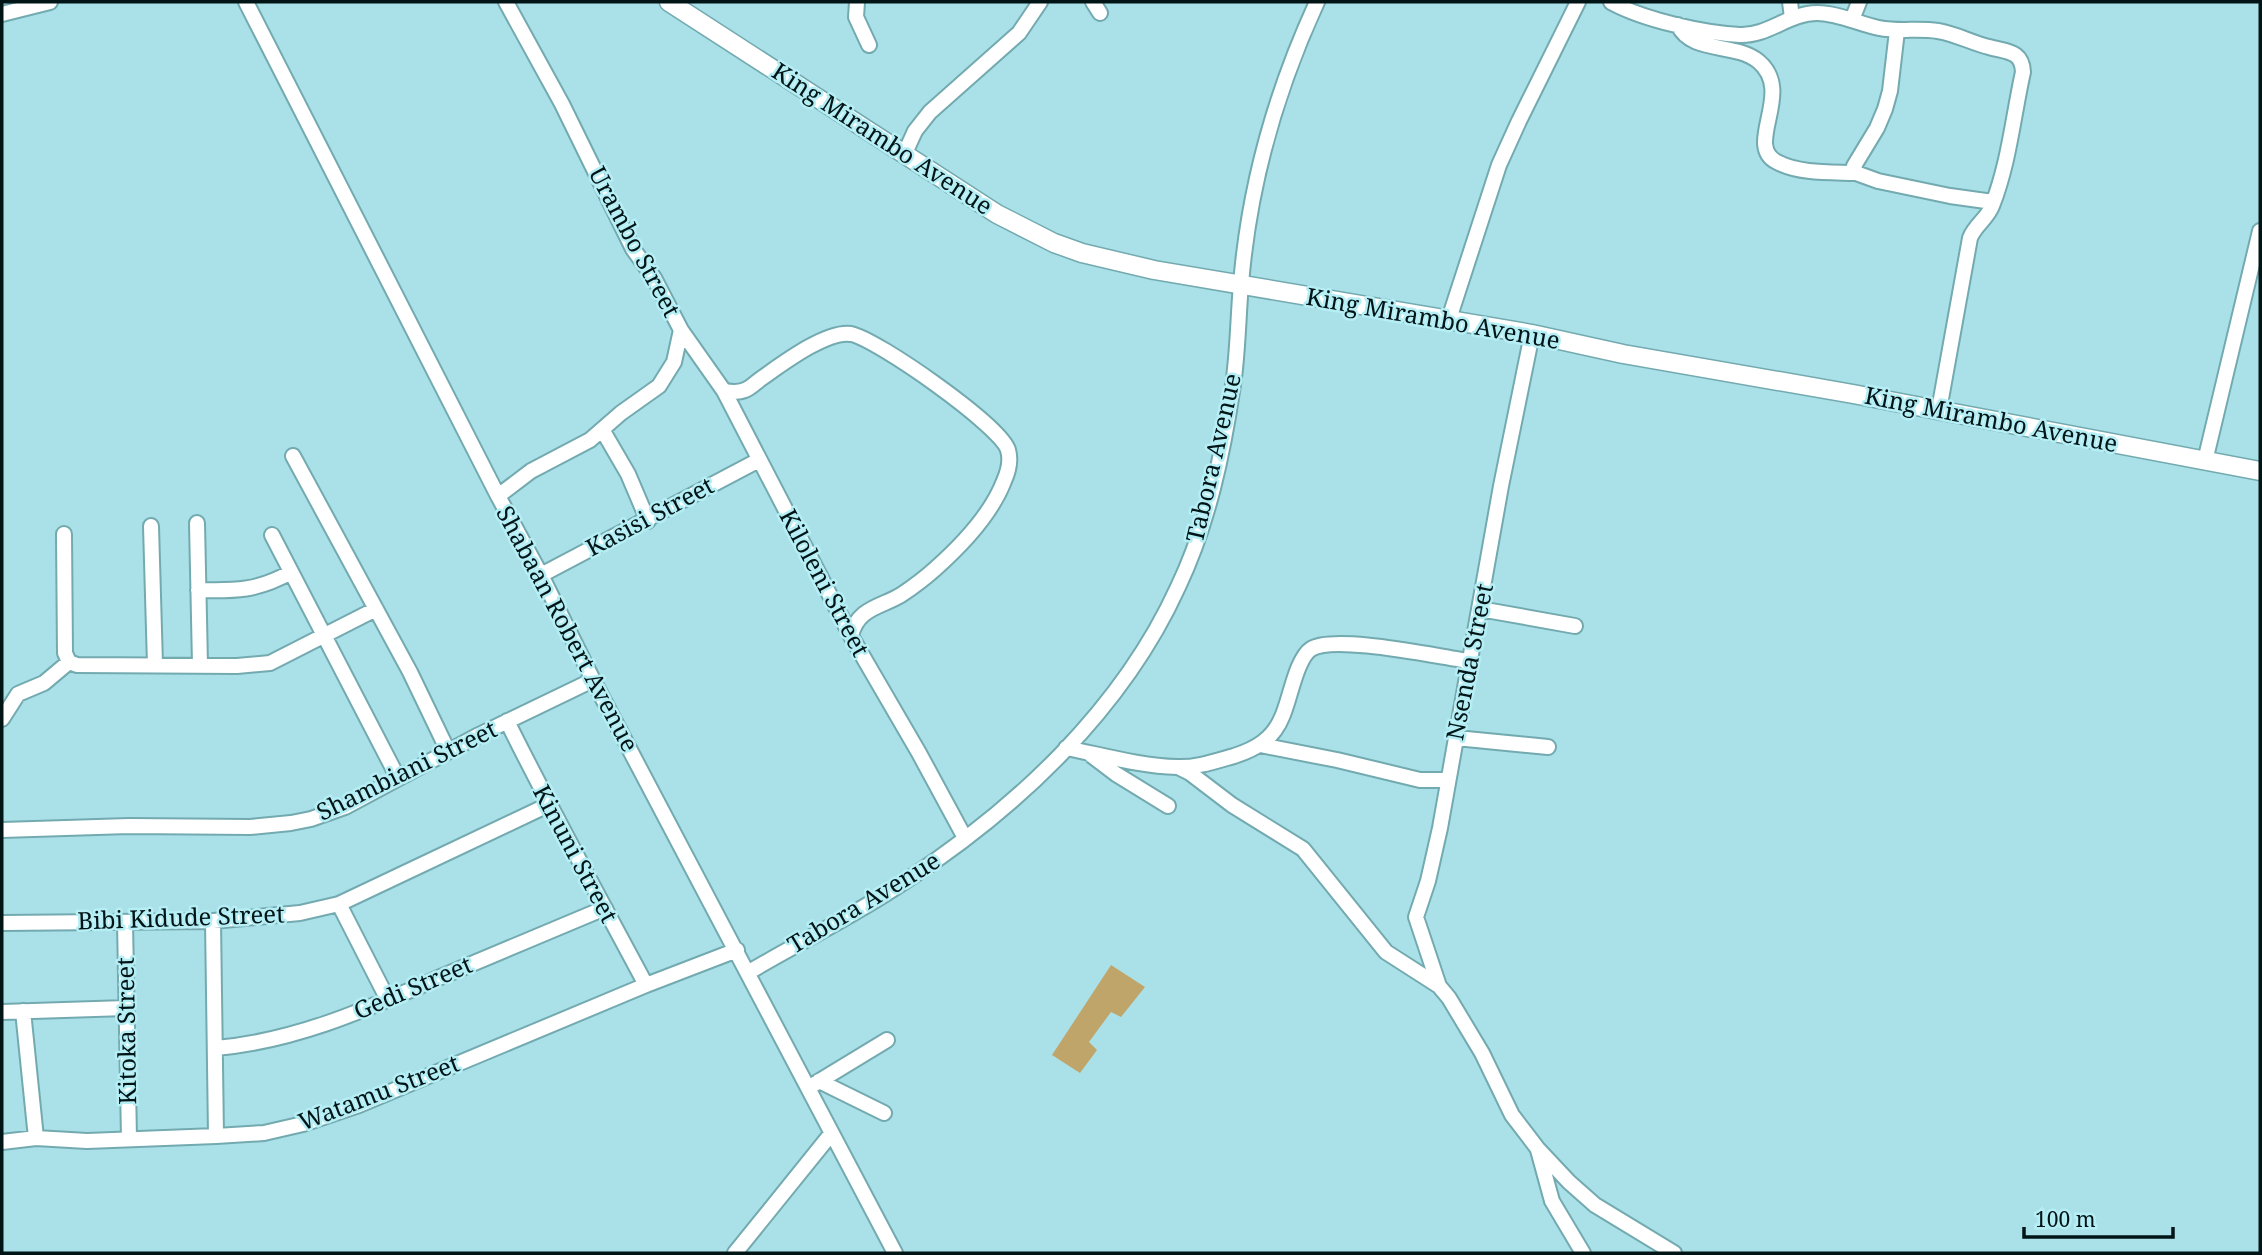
<svg xmlns="http://www.w3.org/2000/svg" width="2262" height="1255" viewBox="0 0 2262 1255" font-family="'Noto Serif',serif">
<style>
.green{fill:#c0a56b}
.lines{fill:none;stroke-linecap:round;stroke-linejoin:round}
.minor-casing{stroke:#73aab0;stroke-width:18}
.major-casing{stroke:#73aab0;stroke-width:21}
.minor{stroke:#fff;stroke-width:14}
.major{stroke:#fff;stroke-width:18}
.labels{text-anchor:middle;stroke-width:5;stroke-linejoin:round;paint-order:stroke}
.street-label{font-size:24px;fill:#011517;stroke:#b6eef5}
</style>
<rect width="100%" height="100%" fill="#aae1e8"/>
<path class="green" d="M1111 965 1145 987 1121 1017 1111 1012 1089 1042 1097 1050 1080 1073 1052 1055Z"/>
<g class="lines">
<g class="minor-casing">
<path id="minor" d="M246 2 498 496 541 575 593 680 895 1253
M857 2 856 17 869 45
M1093 2 1100 13
M1611 2C1644 20 1703 33 1740 35 1768 36 1789 13 1817 13 1838 13 1859 24 1879 28 1899 32 1918 28 1938 31 1956 34 1972 43 1989 47 2006 52 2022 50 2023 72 2013 117 2009 163 1992 206 1987 219 1975 225 1970 238L1939 410
M1790 2 1792 18
M2 14 50 2
M1852 20 1859 2
M1678 25C1692 54 1734 42 1758 61 1796 92 1743 145 1777 162 1800 174 1831 172 1856 173
M1897 31 1890 91 1885 109 1877 128 1854 166 1856 173 1878 181 1950 196 1993 202
M905 153 915 131 930 112 1019 33 1040 2
M1449 319 1499 165 1519 121 1578 2
M681 330 724 391 851 636 919 753 965 838
M724 391C730 392 738 393 745 390 751 388 756 382 762 378 782 364 827 330 851 334 877 339 1001 426 1008 450 1011 460 1008 472 1004 481 991 515 962 545 935 569 925 578 913 587 901 595 881 607 857 608 851 636
M603 431 628 474 648 521
M293 456 410 672 448 751
M2205 461 2260 231
M498 496 531 471 590 440 621 413 659 386 674 362 681 330 654 278 633 249 562 104 506 2
M197 523 200 665
M151 526 155 665
M64 534 65 653 69 662 77 665 237 666 270 663 376 609
M272 535 398 778
M541 575 759 460
M198 590C235 591 258 591 291 572
M1480 609 1575 626
M2 719 18 694 44 683 69 662
M507 721C551 810 599 897 646 985
M1456 738 1548 747
M1260 745 1337 760 1420 780H1448
M1066 748C1102 755 1140 766 1177 767 1196 768 1216 761 1234 756 1256 749 1273 739 1282 717 1290 700 1296 659 1311 649 1334 634 1439 657 1470 661
M1091 755 1116 774 1168 806
M1178 767 1190 773 1232 805 1303 849 1386 952 1439 986 1449 998 1482 1053 1512 1115 1538 1149 1569 1182 1595 1205 1674 1253
M2 830 129 826 250 827 291 823 311 819 345 807 479 735 593 680
M339 904 388 1000
M213 921 216 1136
M125 922 129 1139
M2 923 213 921 300 913 339 904 548 805
M749 972C800 942 855 915 904 882 1016 809 1122 710 1178 587 1208 524 1223 454 1233 385 1238 352 1238 318 1241 284 1249 186 1276 91 1317 2
M1439 986 1416 917 1428 881 1440 828 1501 486 1532 334
M23 1011 36 1138
M2 1012 126 1008
M216 1048C297 1041 369 1008 443 976 497 953 551 931 605 908
M819 1081 884 1113
M808 1088 887 1040
M2 1142 36 1138 87 1141 216 1136 264 1133 303 1124 359 1105 646 985 737 950
M1538 1150 1552 1201 1583 1253
M735 1253 831 1134"/>
</g>
<g class="major-casing">
<path id="major" d="M669 2 997 214 1054 243 1082 253 1154 270 1532 334 1623 354 1853 394 2260 471"/>
</g>
<use href="#minor" class="minor"/>
<use href="#major" class="major"/>
</g>
<g class="labels">
<g class="street-label">
<text transform="translate(882 139) rotate(33)" y="8">King Mirambo Avenue</text>
<text transform="translate(634 242) rotate(62)" y="8">Urambo Street</text>
<text transform="translate(1433 319) rotate(10)" y="8">King Mirambo Avenue</text>
<text transform="translate(1991 420) rotate(11)" y="8">King Mirambo Avenue</text>
<text transform="translate(1214 458) rotate(-77)" y="8">Tabora Avenue</text>
<text transform="translate(650 517) rotate(-28)" y="8">Kasisi Street</text>
<text transform="translate(824 583) rotate(62)" y="8">Kiloleni Street</text>
<text transform="translate(567 629) rotate(62)" y="8">Shabaan Robert Avenue</text>
<text transform="translate(1470 662) rotate(-79)" y="8">Nsenda Street</text>
<text transform="translate(407 771) rotate(-26)" y="8">Shambiani Street</text>
<text transform="translate(575 854) rotate(62)" y="8">Kinuni Street</text>
<text transform="translate(864 903) rotate(-31)" y="8">Tabora Avenue</text>
<text transform="translate(181 918) rotate(-2)" y="8">Bibi Kidude Street</text>
<text transform="translate(413 988) rotate(-23)" y="8">Gedi Street</text>
<text transform="translate(127 1031) rotate(-91)" y="8">Kitoka Street</text>
<text transform="translate(379 1093) rotate(-21)" y="8">Watamu Street</text>
</g>
</g>
<rect width="2262" height="1255" fill="none" stroke="#011517" stroke-width="7"/>
<path d="M2024 1227v10h149v-10" fill="none" stroke="#011517" stroke-width="3.5"/>
<text x="2035" y="1227" font-size="21" fill="#011517" stroke="#b6eef5" stroke-width="5" paint-order="stroke">100 m</text>
</svg>
